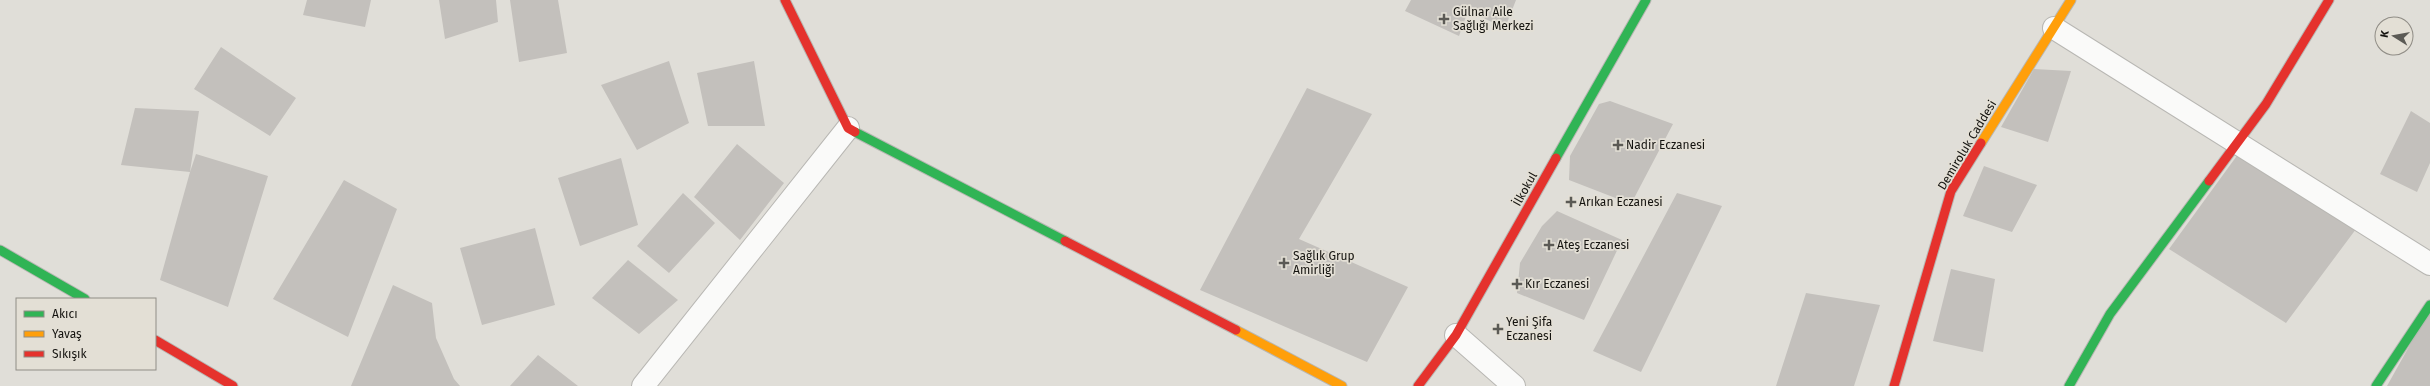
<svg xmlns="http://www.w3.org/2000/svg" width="2430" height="386" viewBox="0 0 2430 386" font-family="'Fira Sans',sans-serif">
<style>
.building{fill:#c3c0bc}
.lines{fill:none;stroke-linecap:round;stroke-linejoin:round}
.street-casing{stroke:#b8b7b3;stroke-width:24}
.fast-casing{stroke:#b8b7b3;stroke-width:11}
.slow-casing{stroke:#b8b7b3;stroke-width:11}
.jam-casing{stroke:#b8b7b3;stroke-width:11}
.street{stroke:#fafaf9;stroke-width:22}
.fast{stroke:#30b455;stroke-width:9}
.slow{stroke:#ff9f0a;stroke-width:9}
.jam{stroke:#e5322d;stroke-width:9}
.poi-dot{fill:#5b5a55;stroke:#e3dfd5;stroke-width:1.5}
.labels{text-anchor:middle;stroke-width:3.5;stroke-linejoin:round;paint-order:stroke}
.poi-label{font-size:12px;fill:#14130f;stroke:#e3dfd5;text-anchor:start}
.street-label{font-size:12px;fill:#14130f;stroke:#e3dfd5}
</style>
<rect width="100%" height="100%" fill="#e0ded8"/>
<path class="building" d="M307 0H371L365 27 303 15Z
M439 0H496L498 22 445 39Z
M510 0H558L567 53 519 62Z
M1411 0H1516L1505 28 1468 11 1459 36 1405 11Z
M221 47 296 98 270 136 194 89Z
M669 61 689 123 637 150 601 85Z
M754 61 765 126H708L697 73Z
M2034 69 2071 71 2048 142 2001 127Z
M1307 88 1372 114 1299 239 1408 287 1367 362 1200 290Z
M1610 101 1673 124 1631 204 1569 180 1570 156 1599 104Z
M135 108 199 111 190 172 196 154 268 176 228 307 160 280 190 172 121 165Z
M2411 111 2430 123V163L2417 192 2380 174Z
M737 144 784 183 740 240 694 197Z
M2244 146 2362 221 2286 323 2169 249Z
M621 158 638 225 580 246 558 178Z
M1984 166 2037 185 2012 232 1963 216Z
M344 180 397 209 348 337 273 299Z
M683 193 715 223 669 273 637 246Z
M1677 193 1722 206 1641 372 1593 351Z
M1557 211 1622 240 1584 320 1517 293 1520 263 1542 226Z
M535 228 555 305 482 325 460 248Z
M628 260 678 300 639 334 592 298Z
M1951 269 1995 279 1983 352 1933 341Z
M393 285 432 303 436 338 454 379 460 386H351Z
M1806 293 1880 305 1854 386H1776Z
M2430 309V386H2387Z
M538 355 578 386H510Z"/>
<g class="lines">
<g class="street-casing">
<path id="street" d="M2054 28 2430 264
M1456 335 1514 386
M643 386 848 128"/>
</g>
<g class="fast-casing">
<path id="fast" d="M855 132 1065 241
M1556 158 1646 0
M0 250 85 299
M2069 386 2110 314 2209 181
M2376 386 2430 305"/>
</g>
<g class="slow-casing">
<path id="slow" d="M1981 143 2071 0
M1236 330 1342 386"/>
</g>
<g class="jam-casing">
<path id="jam" d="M785 0 848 128 855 132
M2209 181 2266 104 2329 0
M1065 241 1236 330
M155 340 233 386
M1418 386 1456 335 1556 158
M1894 386 1951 191 1981 143"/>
</g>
<use href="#street" class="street"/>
<use href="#fast" class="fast"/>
<use href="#slow" class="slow"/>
<use href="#jam" class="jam"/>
</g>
<g class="poi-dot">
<path d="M1442 13h4v4h4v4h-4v4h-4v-4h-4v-4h4z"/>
<path d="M1616 139h4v4h4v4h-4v4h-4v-4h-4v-4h4z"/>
<path d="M1569 196h4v4h4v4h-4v4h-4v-4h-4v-4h4z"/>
<path d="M1547 239h4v4h4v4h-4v4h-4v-4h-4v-4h4z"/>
<path d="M1282 257h4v4h4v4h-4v4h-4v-4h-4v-4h4z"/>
<path d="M1515 278h4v4h4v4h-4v4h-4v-4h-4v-4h4z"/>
<path d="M1496 323h4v4h4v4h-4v4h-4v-4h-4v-4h4z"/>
</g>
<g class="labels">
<g class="poi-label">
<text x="1453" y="16">Gülnar Aile<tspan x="1453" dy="14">Sağlığı Merkezi</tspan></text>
<text x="1626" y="149">Nadir Eczanesi</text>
<text x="1579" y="206">Arıkan Eczanesi</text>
<text x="1557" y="249">Ateş Eczanesi</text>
<text x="1293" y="260">Sağlık Grup<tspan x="1293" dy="14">Amirliği</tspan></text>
<text x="1525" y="288">Kır Eczanesi</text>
<text x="1506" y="326">Yeni Şifa<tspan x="1506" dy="14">Eczanesi</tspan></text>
</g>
<g class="street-label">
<text transform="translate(1967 145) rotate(-59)" y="4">Demiroluk Caddesi</text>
<text transform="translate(1525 189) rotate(-61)" y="4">İlkokul</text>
</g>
</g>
<rect x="16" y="298" width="140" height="72" fill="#e3dfd5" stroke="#908d86"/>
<rect x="24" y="311" width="20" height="6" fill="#30b455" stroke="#908d86"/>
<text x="52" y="318" font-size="12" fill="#14130f">Akıcı</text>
<rect x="24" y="331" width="20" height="6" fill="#ff9f0a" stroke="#908d86"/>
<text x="52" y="338" font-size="12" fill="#14130f">Yavaş</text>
<rect x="24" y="351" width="20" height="6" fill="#e5322d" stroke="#908d86"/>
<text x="52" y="358" font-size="12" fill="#14130f">Sıkışık</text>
<g transform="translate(2394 36) rotate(281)"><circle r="19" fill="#e3dfd5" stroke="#908d86"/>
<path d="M0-3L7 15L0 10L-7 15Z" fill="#5b5a55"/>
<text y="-6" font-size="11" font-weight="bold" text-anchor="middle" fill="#14130f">K</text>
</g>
</svg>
